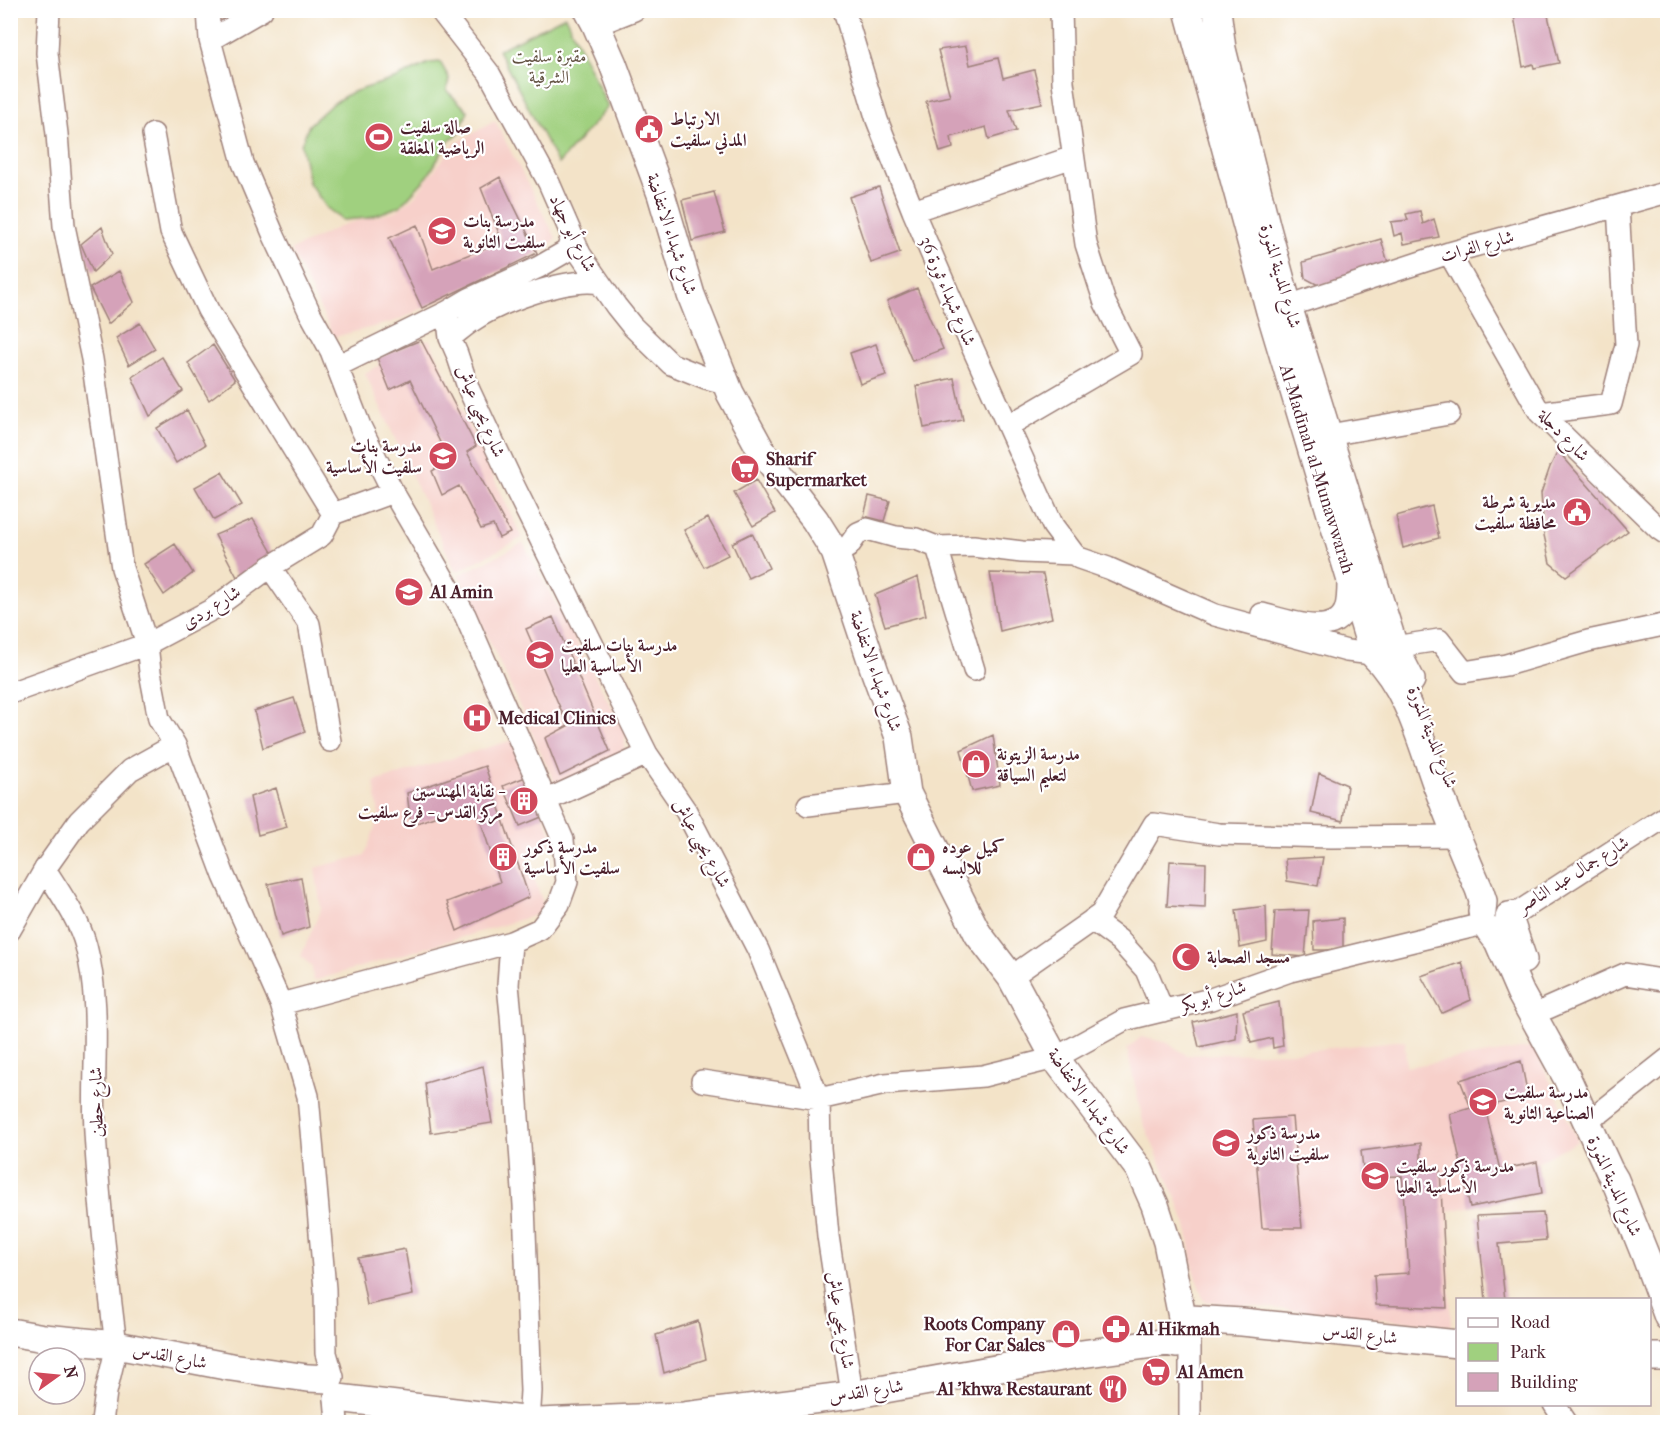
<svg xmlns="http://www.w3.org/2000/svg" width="1678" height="1433" viewBox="0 0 1678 1433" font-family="'IM FELL French Canon',Amiri,serif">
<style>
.built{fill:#f7d0ca}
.green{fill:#a0d07f;stroke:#757855;stroke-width:1.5}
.building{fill:#d5a2b9}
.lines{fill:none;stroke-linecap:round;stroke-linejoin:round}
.minor-casing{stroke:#9e817a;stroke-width:24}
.major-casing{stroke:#9e817a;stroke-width:30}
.minor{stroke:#fff;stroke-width:21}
.major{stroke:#fff;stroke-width:27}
.labels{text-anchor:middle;stroke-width:4.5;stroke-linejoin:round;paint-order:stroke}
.park-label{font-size:18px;fill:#645444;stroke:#fff}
.poi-label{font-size:18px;font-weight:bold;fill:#4a1f2b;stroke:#fff;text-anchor:start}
.street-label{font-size:18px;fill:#4a1f2b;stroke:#fff}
</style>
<rect width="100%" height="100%" fill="#fff"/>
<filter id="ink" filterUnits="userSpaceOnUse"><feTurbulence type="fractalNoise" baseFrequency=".0167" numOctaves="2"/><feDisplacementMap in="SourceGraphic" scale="12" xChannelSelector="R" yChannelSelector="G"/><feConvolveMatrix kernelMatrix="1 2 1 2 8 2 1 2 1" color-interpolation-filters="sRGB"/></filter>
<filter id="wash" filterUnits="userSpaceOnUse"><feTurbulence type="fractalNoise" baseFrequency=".008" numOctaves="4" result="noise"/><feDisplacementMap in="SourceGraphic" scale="24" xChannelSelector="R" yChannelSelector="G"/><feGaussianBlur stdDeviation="1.35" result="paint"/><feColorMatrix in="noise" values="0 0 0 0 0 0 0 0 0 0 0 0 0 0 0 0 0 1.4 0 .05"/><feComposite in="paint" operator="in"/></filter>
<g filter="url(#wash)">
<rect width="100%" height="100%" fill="#f3e3c8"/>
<path class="built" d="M495 121 556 238 547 249 396 321 334 337 291 250 345 224 395 212 416 195 454 144Z
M429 339 522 538 456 572 365 373Z
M523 543 626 734 624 750 616 760 555 783 459 575Z
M513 740 528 776 503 786 521 825 544 816 556 846 526 855 546 912 313 981 312 967 301 956 321 909 315 868 365 855 379 816 374 782Z
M1141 1037 1168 1043 1186 1055 1295 1052 1405 1040 1406 1067 1534 1047 1578 1141 1537 1162 1542 1193 1448 1211 1451 1326 1204 1301 1194 1272 1188 1232 1179 1205 1143 1122 1127 1049Z"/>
<path class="green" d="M565 16 608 107 558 164 498 50Z
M440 62 449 78 447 91 468 111 459 133 448 142 428 176 400 206 368 218 343 220 327 208 309 183 301 145 309 125 332 104 350 93 397 78 429 63Z"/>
<g id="blocks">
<path class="building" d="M1520 10H1536V12L1547 11 1559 63 1534 68 1533 64 1523 67 1514 16 1521 14Z
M966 46 970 65 998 58 1003 78 1034 70 1042 103 1009 110 1016 131 989 139 986 127 951 137 953 148 940 152 926 101 950 96 938 50Z
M500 177 537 253 422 308 389 238 417 225 433 269 502 241 481 188Z
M879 187 900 253 871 263 849 197Z
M714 192 725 232 692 241 682 200Z
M1420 211 1423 224 1434 219 1439 237 1404 244 1402 233 1394 236 1391 222 1408 220 1406 214Z
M102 227 112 254 93 272 81 244Z
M1381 239 1388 263 1320 286 1305 278 1303 262Z
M119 271 134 302 108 324 90 288Z
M917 288 943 349 912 361 887 301Z
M140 323 155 349 129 365 116 338Z
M421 340 476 446 467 452 510 533 499 538 493 525 481 529 459 486 442 495 432 471 449 461 410 380 390 390 377 358Z
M876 344 886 375 860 384 850 353Z
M213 345 235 380 209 400 188 363Z
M162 357 183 391 150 416 132 377Z
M954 378 963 420 924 428 916 386Z
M187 410 205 445 176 463 157 428Z
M1558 451 1628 531 1566 576 1550 563 1544 535 1541 493 1550 467Z
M222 472 242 505 214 520 195 487Z
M756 480 775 513 753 526 734 493Z
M869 496 890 501 884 521 864 516Z
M1432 506 1439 538 1403 548 1396 516Z
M708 518 728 555 704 567 684 530Z
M253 519 273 554 237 577 215 535Z
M752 533 769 568 748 578 732 543Z
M175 544 193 573 164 595 144 564Z
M990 573 1043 574 1052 618 1000 631Z
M918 577 926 615 885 626 875 595Z
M553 617 610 751 560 776 545 738 568 726 526 629Z
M294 698 305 732 263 748 254 711Z
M993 735 1000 785 972 791 961 750Z
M485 766 529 897 457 931 447 902 500 882 475 803 411 825 407 793Z
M1319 773 1347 785 1343 821 1311 813Z
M528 776 544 816 520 826 503 786Z
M276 788 287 827 258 835 250 797Z
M1323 857 1318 886 1287 881 1285 859Z
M1170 861 1206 863 1205 908 1167 906Z
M301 877 309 927 281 936 268 884Z
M1266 906 1267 942 1240 948 1236 910Z
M1309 910 1305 957 1272 954 1275 911Z
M1343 918V950H1314L1313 921Z
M1462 962 1471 1000 1442 1013 1421 976Z
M1279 1002 1283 1046 1273 1048 1272 1038 1251 1043 1243 1011Z
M1237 1011 1236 1039 1199 1047 1193 1022Z
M1521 1061 1528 1096 1485 1107 1500 1170 1537 1162 1542 1193 1470 1207 1450 1114 1471 1108 1460 1080Z
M483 1066 492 1123 431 1133 425 1083Z
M1292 1117 1302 1228H1262L1253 1120Z
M1421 1143V1168H1440L1447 1308 1376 1305 1374 1275 1409 1273 1402 1176 1364 1177 1361 1151Z
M1543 1213 1546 1240 1499 1244 1505 1300H1486L1477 1216Z
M405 1249 413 1295 367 1305 358 1258Z
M698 1321 706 1359 664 1373 656 1335Z"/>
</g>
</g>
<g filter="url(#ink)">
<use href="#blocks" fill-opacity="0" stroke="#9e817a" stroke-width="1.5"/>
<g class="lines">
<g class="minor-casing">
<path id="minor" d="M49 10 47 53 57 134 64 226 92 359 122 568 147 644 150 672 159 719 175 745 224 876 281 1004 308 1096 325 1289 326 1353 333 1377
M208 10 210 40 243 163 274 236 310 313 331 351 360 426 393 492 465 615 563 840 567 882 559 904 540 929 511 942 281 1004
M440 10 489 73 549 183 580 254 616 306 632 326 671 364 706 378 726 383
M844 10 877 120 913 211 960 320 1053 526 1074 554 1079 558 1108 568 1215 615 1347 651 1373 654
M596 25 634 10
M210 40 262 10
M153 134 171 232 208 310 333 514
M919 209 1073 157
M1449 253 1540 413 1659 529 1668 535
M1288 306 1449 253 1668 192
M447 312 450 338 457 354 469 390 514 486 647 754 686 811 758 950 819 1099 820 1148 828 1236 850 1381
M450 338C457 333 464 326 472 321 500 302 567 277 600 283
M337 366 447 312 469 299 539 267 565 252 568 248 572 236
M1540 413 1611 404 1626 345 1618 206
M1013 423 1131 354 1105 303 1086 244 1063 82 1061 10
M1329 435 1449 414
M937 547 974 670
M835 552 848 547 858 533 867 529 896 537 916 539 937 547 973 546 1022 552 1074 554
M270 567 309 624 330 741
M1262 614C1283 619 1334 639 1345 610 1348 602 1348 591 1348 582
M1394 647 1439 640 1464 672 1506 665 1588 641 1668 624
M10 693 147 644 213 609 270 567 322 535 333 514 393 492
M547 800 647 754
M808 805 907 793
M45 869C60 893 79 919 86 946 102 1006 92 1070 95 1132 99 1204 107 1274 116 1345
M1508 913 1520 911 1668 815
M1092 920 1119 940 1146 970 1163 1011
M10 930 45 869 79 821 130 770 175 745
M511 942 508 985 511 1015 524 1205 531 1391 530 1407
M1011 977 1101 914 1154 824 1219 834 1331 837 1457 836
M1548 1008 1625 974 1668 981
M702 1081 819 1099 885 1084 983 1076 1055 1058 1124 1020 1211 999 1290 971 1483 924
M1601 1112 1668 1059
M1190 1344V1422
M335 1398 337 1422
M1554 1404 1566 1422
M102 1422 106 1392 114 1358"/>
</g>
<g class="major-casing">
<path id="major" d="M588 10 596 25 613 64 661 194 691 295 730 393 761 450 815 520 835 552 875 672 899 737 907 793 978 934 1011 977 1055 1058 1139 1169 1155 1205 1167 1242 1182 1317
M1188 10 1270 311 1373 654C1409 690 1420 739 1437 786 1450 820 1464 855 1479 889L1483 901 1482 912
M1217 10 1222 49 1266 225 1288 306 1394 647 1411 680
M1509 918 1523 960
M1490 931 1498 941 1521 994 1566 1076 1609 1170 1615 1180 1646 1257 1668 1317
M1190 1319 1242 1322 1458 1344
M10 1332 44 1338 116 1345 231 1367 308 1378 329 1379
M1650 1357H1668
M338 1398 539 1422 684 1416 852 1395 1067 1356 1168 1342 1177 1344"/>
</g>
<use href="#minor" class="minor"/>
<use href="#major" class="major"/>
</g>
</g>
<defs>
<g id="civic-disc" transform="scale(1.5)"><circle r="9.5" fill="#d1495b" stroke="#fff"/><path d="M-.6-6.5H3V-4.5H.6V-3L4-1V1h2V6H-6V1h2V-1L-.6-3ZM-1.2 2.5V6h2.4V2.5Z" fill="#fff"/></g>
<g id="stadium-disc" transform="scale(1.5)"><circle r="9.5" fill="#d1495b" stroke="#fff"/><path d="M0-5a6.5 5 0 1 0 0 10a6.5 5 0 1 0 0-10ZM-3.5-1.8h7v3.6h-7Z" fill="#fff"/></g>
<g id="school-disc" transform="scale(1.5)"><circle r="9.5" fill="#d1495b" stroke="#fff"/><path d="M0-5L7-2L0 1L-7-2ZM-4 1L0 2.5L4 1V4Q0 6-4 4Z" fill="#fff"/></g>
<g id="supermarket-disc" transform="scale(1.5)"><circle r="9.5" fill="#d1495b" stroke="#fff"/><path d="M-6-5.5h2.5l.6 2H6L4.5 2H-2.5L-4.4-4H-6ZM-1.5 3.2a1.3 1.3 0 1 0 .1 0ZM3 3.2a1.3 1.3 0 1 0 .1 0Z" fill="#fff"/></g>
<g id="hospital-disc" transform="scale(1.5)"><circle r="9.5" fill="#d1495b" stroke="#fff"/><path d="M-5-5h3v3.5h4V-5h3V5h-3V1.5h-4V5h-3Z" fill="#fff"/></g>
<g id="shop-disc" transform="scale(1.5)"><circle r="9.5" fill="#d1495b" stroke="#fff"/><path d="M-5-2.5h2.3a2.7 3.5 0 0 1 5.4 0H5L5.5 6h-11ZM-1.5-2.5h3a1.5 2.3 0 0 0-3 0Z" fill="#fff"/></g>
<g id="building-disc" transform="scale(1.5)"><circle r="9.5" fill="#d1495b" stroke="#fff"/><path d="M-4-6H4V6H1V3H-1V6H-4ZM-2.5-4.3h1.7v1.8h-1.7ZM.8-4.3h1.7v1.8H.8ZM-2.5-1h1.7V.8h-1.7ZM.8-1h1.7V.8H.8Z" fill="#fff"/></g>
<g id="mosque-disc" transform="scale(1.5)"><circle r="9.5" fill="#d1495b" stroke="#fff"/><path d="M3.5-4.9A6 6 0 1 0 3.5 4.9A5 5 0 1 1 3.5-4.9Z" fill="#fff"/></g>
<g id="pharmacy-disc" transform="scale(1.5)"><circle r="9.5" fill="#d1495b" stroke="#fff"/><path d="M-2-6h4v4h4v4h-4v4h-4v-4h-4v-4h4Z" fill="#fff"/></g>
<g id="restaurant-disc" transform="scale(1.5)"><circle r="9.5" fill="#d1495b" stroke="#fff"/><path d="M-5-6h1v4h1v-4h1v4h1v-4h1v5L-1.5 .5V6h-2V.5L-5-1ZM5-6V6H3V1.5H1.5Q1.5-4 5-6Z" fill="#fff"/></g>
</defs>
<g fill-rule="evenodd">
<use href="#civic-disc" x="649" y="129"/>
<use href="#stadium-disc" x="379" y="137"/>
<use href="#school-disc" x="442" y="231"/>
<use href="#school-disc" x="443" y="456"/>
<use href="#supermarket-disc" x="745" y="469"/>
<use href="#civic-disc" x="1577" y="512"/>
<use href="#school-disc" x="409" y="592"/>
<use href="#school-disc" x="540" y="655"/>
<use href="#hospital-disc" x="477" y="718"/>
<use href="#shop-disc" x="976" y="764"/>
<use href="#building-disc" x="524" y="801"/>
<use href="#building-disc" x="503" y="857"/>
<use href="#shop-disc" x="921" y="857"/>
<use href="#mosque-disc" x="1186" y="957"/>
<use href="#school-disc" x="1483" y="1102"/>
<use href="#school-disc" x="1226" y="1143"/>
<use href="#school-disc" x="1375" y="1176"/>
<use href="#pharmacy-disc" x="1116" y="1329"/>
<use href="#shop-disc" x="1066" y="1334"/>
<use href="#supermarket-disc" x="1156" y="1372"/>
<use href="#restaurant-disc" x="1113" y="1389"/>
</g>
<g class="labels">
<g class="park-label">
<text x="549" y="62">مقبرة سلفيت<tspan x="549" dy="21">الشرقية</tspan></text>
</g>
<g class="poi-label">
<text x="670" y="125">الارتباط<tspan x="670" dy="21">المدني سلفيت</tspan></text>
<text x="400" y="133">صالة سلفيت<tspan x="400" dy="21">الرياضية المغلقة</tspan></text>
<text x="463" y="227">مدرسة بنات<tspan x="463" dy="21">سلفيت الثانوية</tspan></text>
<text x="422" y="452" text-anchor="end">مدرسة بنات<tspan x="422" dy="21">سلفيت الأساسية</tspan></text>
<text x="766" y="465">Sharif<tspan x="766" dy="21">Supermarket</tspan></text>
<text x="1556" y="508" text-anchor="end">مديرية شرطة<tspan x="1556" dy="21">محافظة سلفيت</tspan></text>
<text x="430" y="598">Al Amin</text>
<text x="561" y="651">مدرسة بنات سلفيت<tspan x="561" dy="21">الأساسية العليا</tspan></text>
<text x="498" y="724">Medical Clinics</text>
<text x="997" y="760">مدرسة الزيتونة<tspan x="997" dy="21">لتعليم السياقة</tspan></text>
<text x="503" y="797" text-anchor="end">نقابة المهندسين -<tspan x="503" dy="21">مركز القدس - فرع سلفيت</tspan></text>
<text x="524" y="853">مدرسة ذكور<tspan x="524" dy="21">سلفيت الأساسية</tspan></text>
<text x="942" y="853">كميل عوده<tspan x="942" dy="21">للالبسه</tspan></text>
<text x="1207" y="963">مسجد الصحابة</text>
<text x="1504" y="1098">مدرسة سلفيت<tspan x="1504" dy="21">الصناعية الثانوية</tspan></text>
<text x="1247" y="1139">مدرسة ذكور<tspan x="1247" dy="21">سلفيت الثانوية</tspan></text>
<text x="1396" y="1172">مدرسة ذكور سلفيت<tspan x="1396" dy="21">الأساسية العليا</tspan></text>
<text x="1045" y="1330" text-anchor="end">Roots Company<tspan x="1045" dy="21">For Car Sales</tspan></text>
<text x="1137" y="1335">Al Hikmah</text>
<text x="1177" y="1378">Al Amen</text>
<text x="1092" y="1395" text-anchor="end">Al 'khwa Restaurant</text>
</g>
<g class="street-label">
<text transform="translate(573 233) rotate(64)" y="6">شارع أبو جهاد</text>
<text transform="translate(672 234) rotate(72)" y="6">شارع شهداء الانتفاضة</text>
<text transform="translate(1477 246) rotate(-16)" y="6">شارع الفرات</text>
<text transform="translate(1281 276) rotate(74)" y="6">شارع المدينة المنورة</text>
<text transform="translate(948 291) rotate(67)" y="6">شارع شهداء ثورة 36</text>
<text transform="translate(481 411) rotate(67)" y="6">شارع يحيى عياش</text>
<text transform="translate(1564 435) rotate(46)" y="6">شارع دجلة</text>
<text transform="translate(1317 469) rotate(73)" y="6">Al-Madīnah al-Munawwarah</text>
<text transform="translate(211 607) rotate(-32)" y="6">شارع بردى</text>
<text transform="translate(876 671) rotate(71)" y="6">شارع شهداء الانتفاضة</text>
<text transform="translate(1433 737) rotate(69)" y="6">شارع المدينة المنورة</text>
<text transform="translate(702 843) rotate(61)" y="6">شارع يحيى عياش</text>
<text transform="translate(1573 874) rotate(-32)" y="6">شارع جمال عبد الناصر</text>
<text transform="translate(1213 996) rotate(-17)" y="6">شارع أبو بكر</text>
<text transform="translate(1089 1101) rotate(54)" y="6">شارع شهداء الانتفاضة</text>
<text transform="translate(96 1102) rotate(-91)" y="6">شارع حطين</text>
<text transform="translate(1615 1186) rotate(66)" y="6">شارع المدينة المنورة</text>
<text transform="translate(841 1320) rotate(81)" y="6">شارع يحيى عياش</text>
<text transform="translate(1360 1334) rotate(6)" y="6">شارع القدس</text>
<text transform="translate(170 1356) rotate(11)" y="6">شارع القدس</text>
<text transform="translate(866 1391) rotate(-9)" y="6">شارع القدس</text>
</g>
</g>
<rect width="1678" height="1433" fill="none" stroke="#fff" stroke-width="36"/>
<rect x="1456" y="1298" width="195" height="108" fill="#ffffff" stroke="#b7a5aa" stroke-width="1.5"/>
<rect x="1468" y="1318" width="30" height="9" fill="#ffffff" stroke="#b7a5aa" stroke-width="1.5"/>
<text x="1510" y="1328" font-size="18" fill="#4a1f2b">Road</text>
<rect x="1468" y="1343" width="30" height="18" fill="#a0d07f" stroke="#b7a5aa" stroke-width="1.5"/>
<text x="1510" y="1358" font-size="18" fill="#4a1f2b">Park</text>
<rect x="1468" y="1373" width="30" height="18" fill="#d5a2b9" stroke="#b7a5aa" stroke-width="1.5"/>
<text x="1510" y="1388" font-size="18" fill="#4a1f2b">Building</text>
<g transform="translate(57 1376) rotate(75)"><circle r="28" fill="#ffffff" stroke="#b7a5aa" stroke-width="1.5"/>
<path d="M0-4.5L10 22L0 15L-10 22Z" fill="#d1495b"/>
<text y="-9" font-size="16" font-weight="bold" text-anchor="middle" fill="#4a1f2b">N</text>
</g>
</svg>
